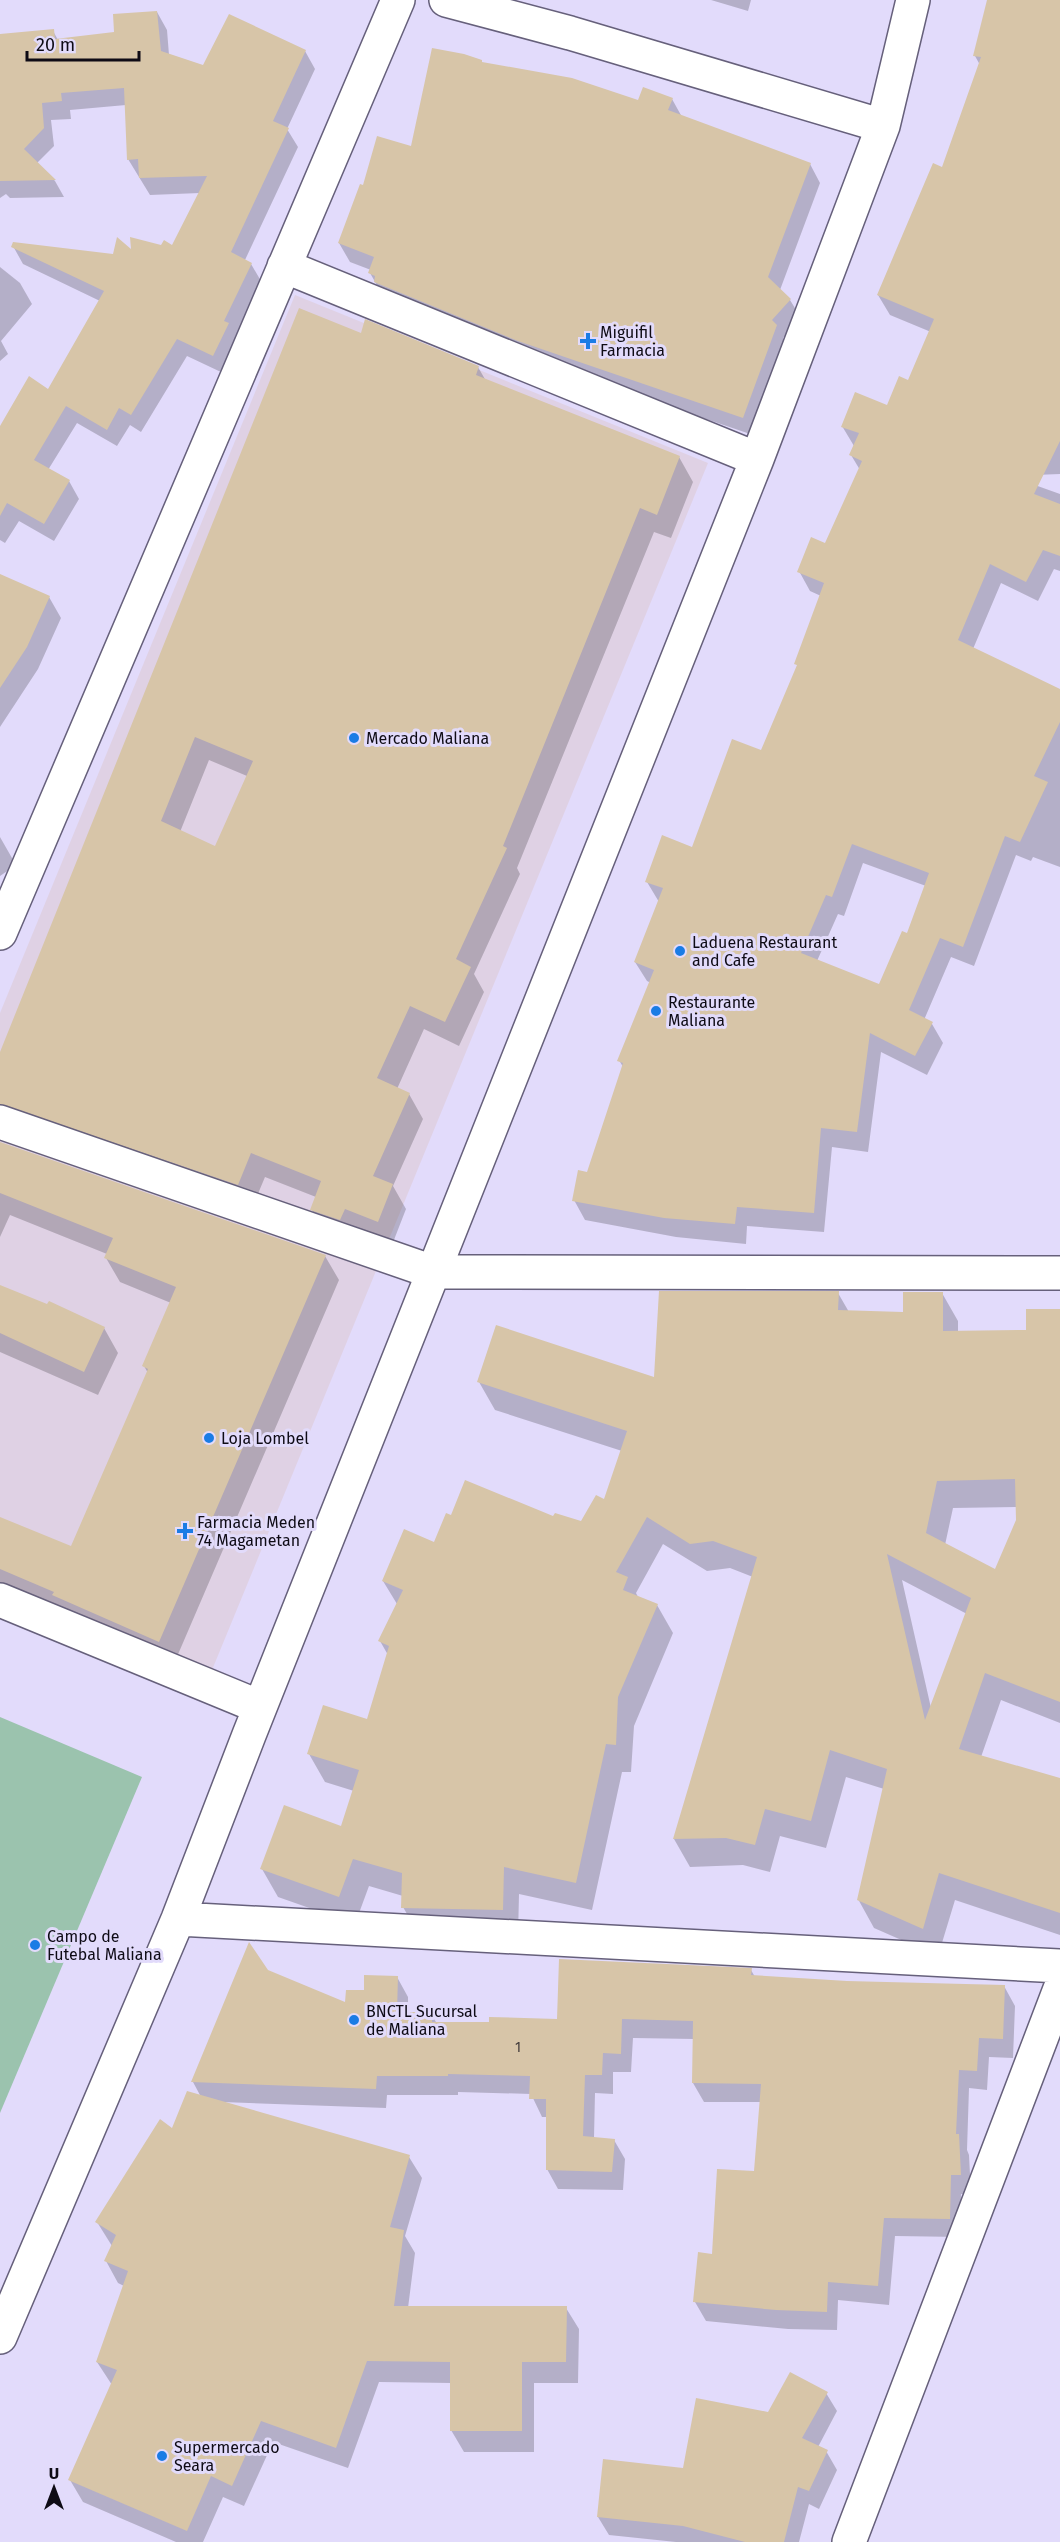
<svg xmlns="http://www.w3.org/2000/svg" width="1060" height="2542" viewBox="0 0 1060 2542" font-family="'Fira Sans',sans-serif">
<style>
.commercial{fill:#dfd1e4}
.green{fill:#9bc3ae}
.shadow{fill:#0003;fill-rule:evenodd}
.building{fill:#d7c5a8;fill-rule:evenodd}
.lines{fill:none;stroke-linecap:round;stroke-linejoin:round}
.minor-casing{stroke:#66607b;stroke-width:36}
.minor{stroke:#fff;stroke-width:33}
.poi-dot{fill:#1a7ce5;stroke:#e2dbfb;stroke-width:2}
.labels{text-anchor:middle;stroke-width:6;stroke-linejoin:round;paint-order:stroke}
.number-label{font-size:14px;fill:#403a3a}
.poi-label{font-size:16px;fill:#0e0b15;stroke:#e2dbfb;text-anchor:start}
</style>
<rect width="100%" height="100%" fill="#e2dbfb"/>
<path class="commercial" d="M295 295 708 463 212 1670 0 1584V1013Z"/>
<path class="green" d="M0 1717 142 1777 0 2113Z"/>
<path class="shadow" d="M711 0H751L748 11Z
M989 0H1060V474L1010 476 1060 494V571L1054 569 1038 601 1001 583 973 649 1060 691V867L1033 857 1031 861 1016 855 974 966 951 957 924 1020 932 1024 943 1043 927 1075 881 1052 868 1152 832 1147 824 1232 747 1226 746 1244 676 1237 585 1220 574 1200 588 1173 623 1067 619 1060 651 983 647 981 635 962 659 902 647 882 693 848 762 752 798 667 796 663 821 596 810 591 799 571 826 545 860 470 851 455 854 446 842 426 888 407 909 382 931 332 890 315 878 295 943 169 980 65 975 56ZM863 863 926 886 907 935 880 986 817 961 838 914 844 916Z
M157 12 167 30 169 55 204 67 305 51 315 69 287 129 298 147 245 260 251 264 261 281 235 337 238 342 223 373 187 356 141 432 130 425 117 446 77 423 48 470 69 481 79 499 54 541 19 521 5 543 0 540V429L48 391 100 301 23 264 13 246 114 255 173 247 200 193 150 195 128 159 126 105 70 110 71 119 51 120 54 146 37 163 55 181 64 197 10 198 6 194 0 198V36L53 31 58 40 116 33Z
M483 64 639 102 672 99 682 117 810 164 820 183 780 290 790 300 801 318 783 338 787 345 753 435 530 359 386 301 370 273 371 270 350 262 339 243 364 187 412 148Z
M0 267 20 283 32 304 1 341 8 354 0 361Z
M362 335 478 367 486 381 679 457 693 482 671 538 654 532 517 868 520 874 474 974 484 992 459 1046 424 1029 397 1089 409 1094 423 1119 393 1186 406 1209 392 1245 326 1234 312 1210 316 1197 265 1177 252 1208 0 1134V1056ZM209 760 247 776 216 848 180 832Z
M0 575 49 597 61 618 38 669 0 727Z
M0 837 16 865 0 876Z
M0 1143 325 1256 339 1280 173 1666 0 1587V1518L72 1548 148 1373 144 1366 171 1303 120 1282 106 1258 107 1254 10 1215 0 1237Z
M0 1287 104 1328 118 1353 98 1395 0 1352Z
M838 1293 849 1312 905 1314 942 1293 958 1321V1332L1027 1331 1060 1311V1723L1001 1700 981 1757 1060 1780V1935L955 1900 938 1956 874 1928 858 1899 884 1789 846 1777 826 1848 780 1836 770 1872 743 1865 690 1867 674 1839 753 1577 730 1568 707 1571 663 1544 636 1593 638 1597 657 1605 673 1633 634 1726 631 1772H622L592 1910 519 1894 518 1937 419 1935 403 1907V1896L369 1886 355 1924 278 1897 262 1869 342 1828 354 1791 325 1782 309 1754 368 1721 388 1655 380 1641 397 1604 383 1581 435 1544 554 1518 582 1523 604 1502 622 1451 495 1410 479 1382 656 1379ZM1017 1507 1018 1520 996 1571 945 1545 953 1508ZM902 1580 967 1614 931 1708Z
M250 1945 267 1971 346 2004 365 1992 397 1977 408 1997V2013H431L437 2024 558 2020 751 1970 755 1977 847 1982 1004 1986 1015 2006 1013 2058 989 2057 987 2090 969 2088 967 2150 969 2155 971 2194H961L960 2237 895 2236 889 2305 838 2300 837 2330 788 2329 706 2321 695 2302 713 2255 756 2172 761 2102H704L693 2083 694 2039 633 2038 631 2072H613V2094L595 2093 594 2138 614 2140 625 2159 623 2190 558 2189 547 2169V2117H542L531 2094 458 2092V2095H387L386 2108 222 2102 409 2157 422 2178 405 2236 415 2253 408 2308H566L579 2329 578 2383H534V2452H464L451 2430V2383L379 2382 348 2468 273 2442 244 2506 223 2497 203 2542H176L83 2502 70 2480 112 2385 97 2362 124 2286 118 2283 106 2261 112 2246 97 2222 201 2097 193 2082Z
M826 2393 837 2411 818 2447 826 2451 837 2470 819 2509 809 2504 799 2542H676L609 2535 598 2517 684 2470 769 2414Z"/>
<path class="building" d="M987 0H1060V441L1034 494 1060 504V556L1043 550 1026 582 990 564 958 640 1060 689V722L1034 776 1048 782 1020 842 1005 836 963 947 940 938 909 1010 933 1022 915 1056 870 1033 857 1132 821 1128 814 1213 737 1207 735 1224 664 1218 572 1201 578 1170 587 1172 623 1063 617 1061 654 970 634 962 663 888 645 882 662 835 692 847 732 739 761 750 797 665 794 664 824 583 797 572 811 537 825 543 862 461 849 455 859 433 841 427 855 392 887 405 899 376 908 380 934 319 877 295 933 163 942 167 981 57 973 56ZM852 844 929 873 907 933 902 931 879 984 801 953 826 895 832 897Z
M157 11 161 51 203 65 229 14 306 50 273 121 289 128 231 252 252 263 224 321 229 323 213 356 177 339 131 415 119 408 107 430 66 406 34 460 70 480 44 524 7 503 0 516V426L29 376 48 389 104 291 11 247 13 242 113 254 117 237 131 249 130 237 161 245 164 240 172 245 207 176 139 178 138 159 127 160 124 88 61 93 62 101 42 103 44 128 24 149 56 180 0 181V34L54 29 55 39 114 32 113 14Z
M432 48 464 54 482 60V62L572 78 638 100 643 87 673 98 668 110 811 163 768 277 791 299 772 320 777 325 743 418 518 341 374 282 375 276 368 273 374 257 338 243 360 184 363 185 377 136 411 146Z
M299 308 361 333 365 319 479 366 476 375 680 456 657 515 640 508 503 846 507 848 456 959 471 967 445 1022 410 1006 377 1078 410 1093 373 1176 393 1184 378 1222 345 1209 340 1220 310 1210 321 1181 251 1153 238 1185 0 1104V1052ZM195 737 253 761 215 846 161 821Z
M0 574 50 596 27 647 0 688Z
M0 1142 326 1255 159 1642 52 1595 54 1592 0 1569V1517L71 1546 148 1369 142 1366 176 1287 104 1258 113 1238 0 1193Z
M0 1285 47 1304 49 1301 105 1327 84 1372 0 1333Z
M659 1291H839L838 1310 903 1312V1292H943V1331L1026 1330V1309H1060V1702L985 1673 959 1749 1060 1778V1913L939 1873 923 1929 857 1900 887 1769 830 1750 811 1821 765 1809 755 1845 726 1838 673 1839 757 1557 713 1541 690 1544 647 1517 616 1572 628 1577 623 1590 658 1604 618 1697 616 1745 606 1744 576 1883 504 1867 503 1910 401 1908 402 1873 353 1859 339 1897 260 1869 284 1805 341 1826 359 1770 307 1754 323 1705 367 1719 389 1646 378 1641 403 1590 382 1581 404 1529 434 1542 446 1513 451 1515 465 1480 553 1516 555 1513 581 1521 596 1495 604 1499 627 1431 477 1382 496 1325 654 1377ZM1015 1479 1016 1520 995 1569 926 1533 937 1481ZM887 1554 971 1598 925 1720Z
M249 1942 268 1970 345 2002 346 1990H364V1975L398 1976 397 2012H432V2022H489V2017L557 2019 559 1959 752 1968 751 1975 847 1981 1005 1985 1003 2039 979 2038 977 2071 959 2070 956 2134H959L961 2175H951L950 2219 884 2218 878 2286 828 2282 827 2312 776 2310 693 2302 698 2252 712 2254 717 2169 754 2171 761 2084 692 2083 693 2021 622 2019 621 2054 603 2053 602 2075H585L583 2136 615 2139 612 2172 546 2170V2099H529L530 2076 448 2074V2076H377L376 2089 191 2082Z
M187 2091 410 2155 390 2227 404 2230 394 2306H567L566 2362H522V2431H450V2362L367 2361 336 2448 261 2421 232 2486 211 2476 187 2531 68 2480 117 2370 96 2362 128 2271 104 2261 116 2235 95 2222 160 2119 172 2128Z
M790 2372 828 2392 802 2438 828 2450 809 2491 798 2487 784 2542H745L683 2526 597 2517 603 2459 683 2468 696 2398 768 2412Z"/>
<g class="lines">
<g class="minor-casing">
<path id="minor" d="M446 0 570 33 883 126
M284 266 757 459
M0 933 398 0
M0 1122 433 1272 1060 1273
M0 1600 260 1707
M178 1919 1060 1966
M0 2337 178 1919 249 1735 757 459 883 126 913 0
M849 2542 1060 1989"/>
</g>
<use href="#minor" class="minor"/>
</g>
<g class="poi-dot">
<path d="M585 332h6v6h6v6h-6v6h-6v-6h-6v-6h6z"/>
<circle cx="354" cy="738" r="6"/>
<circle cx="680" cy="951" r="6"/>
<circle cx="656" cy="1011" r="6"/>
<circle cx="209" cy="1438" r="6"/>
<path d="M182 1522h6v6h6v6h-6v6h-6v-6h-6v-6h6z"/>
<circle cx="35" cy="1945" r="6"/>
<circle cx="354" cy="2020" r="6"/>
<circle cx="162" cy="2456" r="6"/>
</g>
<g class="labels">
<g class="number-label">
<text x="518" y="2052">1</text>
</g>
<g class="poi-label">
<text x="600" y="338">Miguifil<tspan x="600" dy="18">Farmacia</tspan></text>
<text x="366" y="744">Mercado Maliana</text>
<text x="692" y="948">Laduena Restaurant<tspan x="692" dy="18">and Cafe</tspan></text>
<text x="668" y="1008">Restaurante<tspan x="668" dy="18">Maliana</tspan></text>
<text x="221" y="1444">Loja Lombel</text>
<text x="197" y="1528">Farmacia Meden<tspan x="197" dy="18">74 Magametan</tspan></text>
<text x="47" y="1942">Campo de<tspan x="47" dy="18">Futebal Maliana</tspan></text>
<text x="366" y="2017">BNCTL Sucursal<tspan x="366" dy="18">de Maliana</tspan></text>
<text x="174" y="2453">Supermercado<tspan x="174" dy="18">Seara</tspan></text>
</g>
</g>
<g transform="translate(54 2488)" stroke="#e2dbfb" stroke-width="4.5" paint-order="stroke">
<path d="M0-4.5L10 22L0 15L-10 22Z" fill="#0e0b15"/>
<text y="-9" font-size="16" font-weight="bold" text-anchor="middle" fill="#0e0b15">U</text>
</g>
<path d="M27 51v9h112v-9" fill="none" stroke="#0e0b15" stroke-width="3"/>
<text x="36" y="51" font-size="18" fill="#0e0b15" stroke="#e2dbfb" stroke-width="4.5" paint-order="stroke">20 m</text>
</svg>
